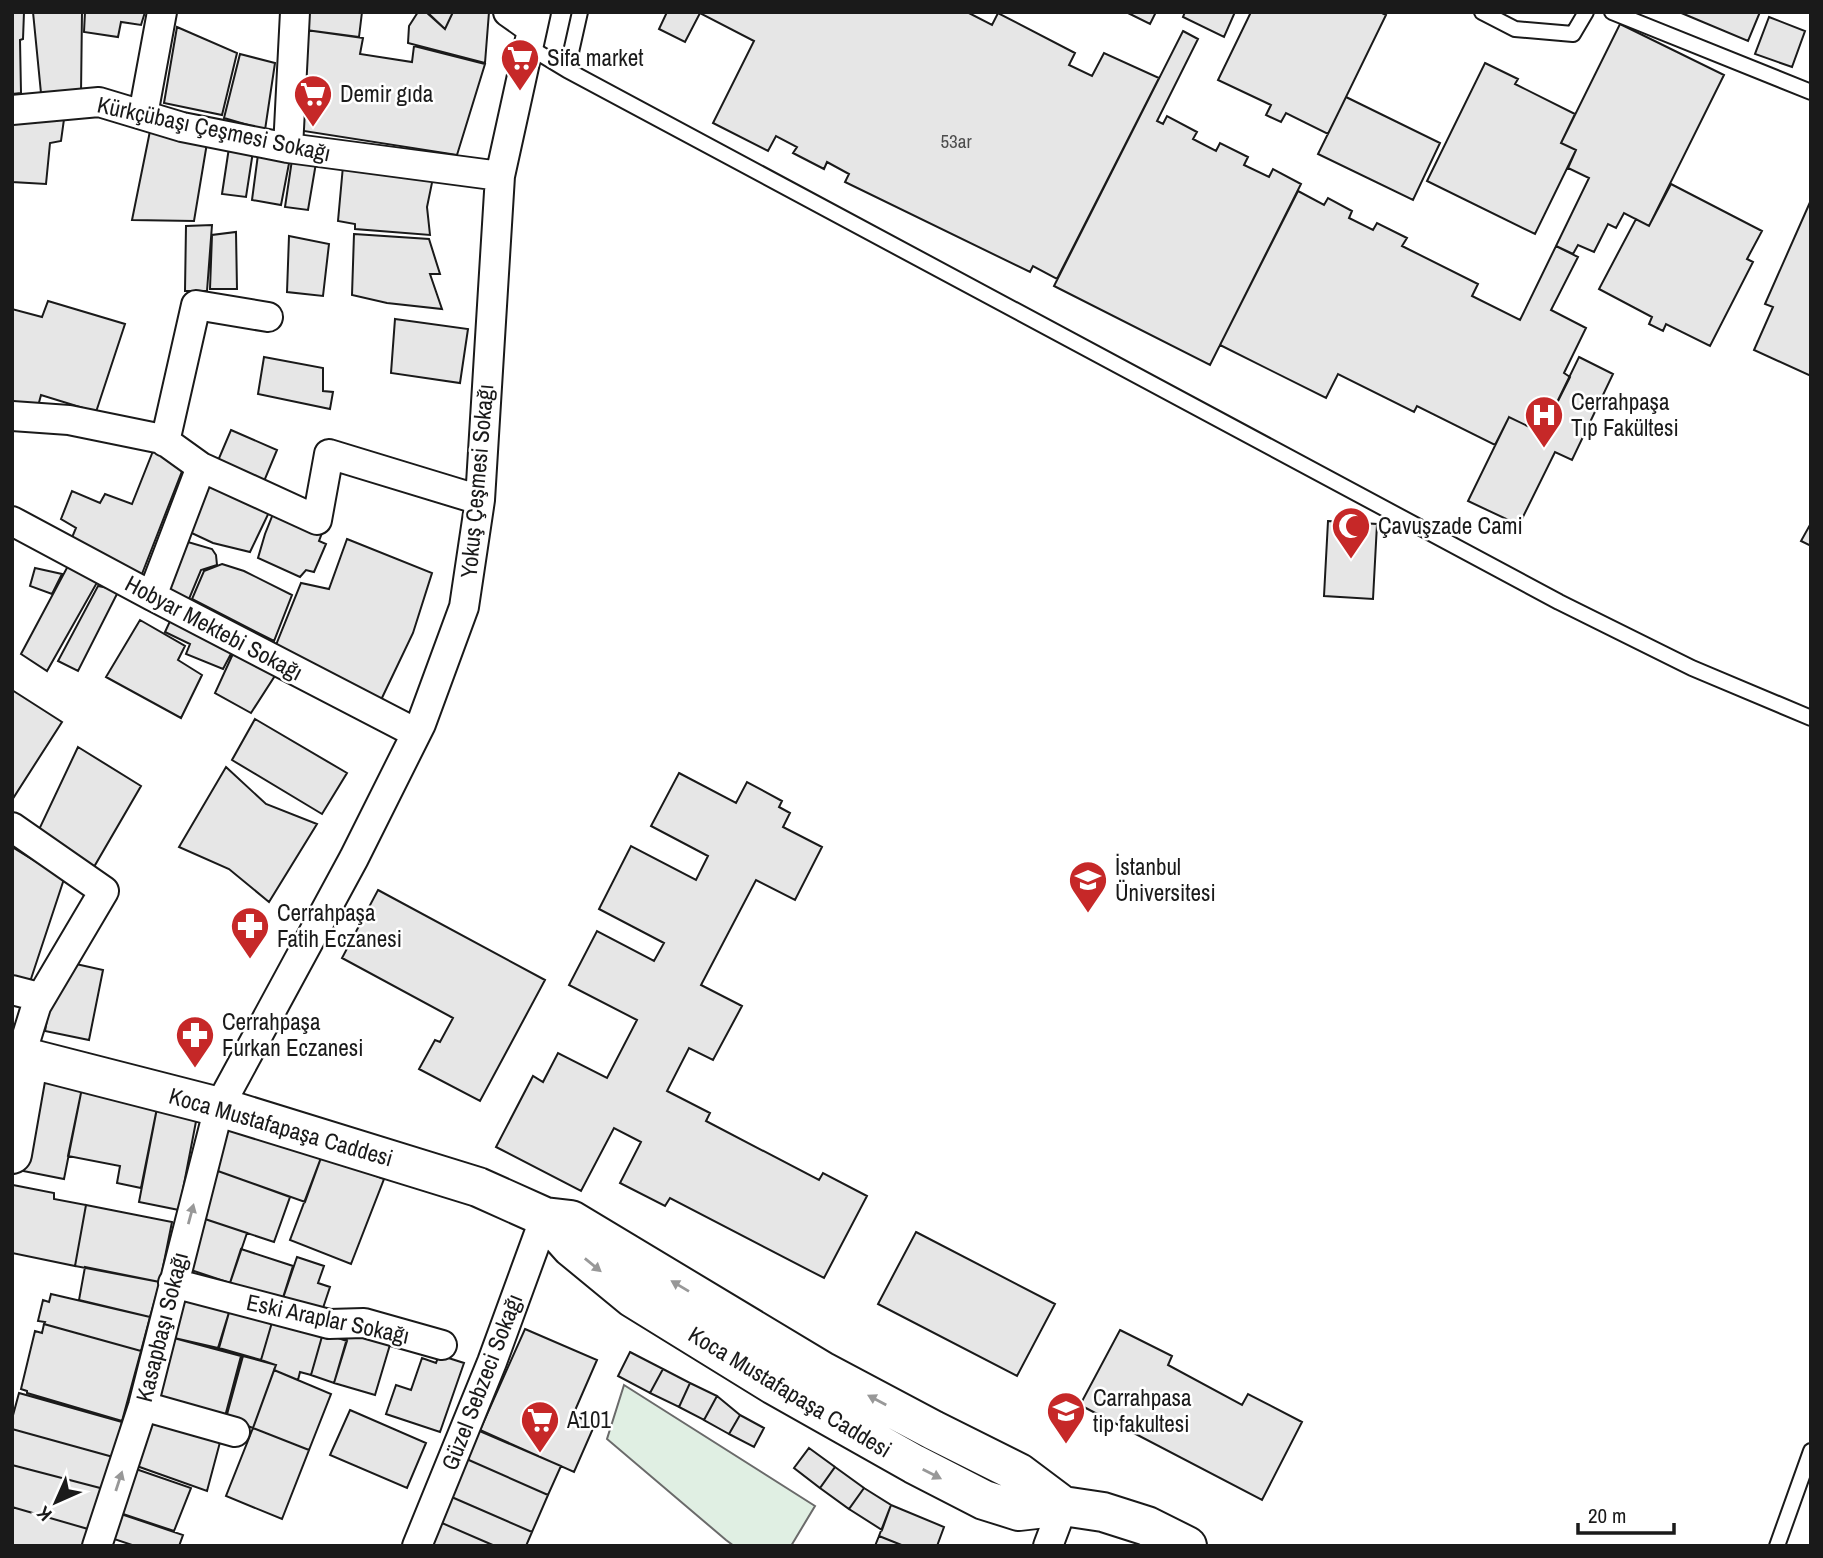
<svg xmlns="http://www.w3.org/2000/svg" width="1823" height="1558" viewBox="0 0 1823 1558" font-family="'Archivo Narrow',sans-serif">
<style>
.green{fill:#e0efe3;stroke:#6a6a6a;stroke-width:2}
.building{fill:#e6e6e6;stroke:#1a1a1a;stroke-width:2}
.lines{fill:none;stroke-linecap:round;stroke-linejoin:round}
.lane-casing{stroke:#1a1a1a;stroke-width:18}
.street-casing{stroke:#1a1a1a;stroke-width:32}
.secondary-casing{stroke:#1a1a1a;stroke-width:42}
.lane{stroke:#fff;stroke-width:14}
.street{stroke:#fff;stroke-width:28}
.secondary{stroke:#fff;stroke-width:38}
.oneway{fill:#989898}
.labels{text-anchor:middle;stroke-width:5;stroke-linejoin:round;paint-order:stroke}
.number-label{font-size:19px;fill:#4d4d4d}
.poi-label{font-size:23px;fill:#1a1a1a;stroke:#fff;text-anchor:start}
.street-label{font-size:23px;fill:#1a1a1a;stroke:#fff}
</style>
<rect width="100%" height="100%" fill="#fff"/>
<path class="green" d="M624 1385 815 1506 791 1546H734L726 1540 607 1439Z"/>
<path class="building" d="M12 12H24L23 39 20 40 21 93 12 94Z
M33 12H82L81 94 41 93Z
M85 12H145L141 25 121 22 118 37 84 32Z
M307 12H362L359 37 306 30Z
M418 12H427L445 29 453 12H489L485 63 408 43 409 26Z
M426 12H453L445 29Z
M667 12H967L992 25 998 13 1075 53 1069 65 1092 76 1104 53 1159 78 1057 279 1033 266 1030 272 845 182 849 174 827 162 824 169 793 153 797 147 776 136 768 151 713 123 754 41 700 13 685 42 659 29Z
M1126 12H1156L1150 24Z
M1185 12H1235L1224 37 1183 17Z
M1251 12H1380L1386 15 1328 134 1286 113 1281 122 1266 115 1271 105 1218 80Z
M1679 12H1760L1748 41Z
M1769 17 1805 31 1792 67 1755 54Z
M1620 24 1724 75 1649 226 1624 213 1616 228 1608 224 1594 252 1578 245 1573 254 1556 246 1589 178 1568 168 1576 150 1561 143Z
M177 27 237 53 222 115 164 103Z
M306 30 363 38 360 54 412 62 414 46 485 64 457 155 291 129Z
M1183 31 1198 39 1157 121 1163 124 1167 116 1197 132 1193 139 1216 151 1220 143 1248 157 1244 165 1269 177 1273 169 1301 184 1210 365 1054 286Z
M240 54 275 63 265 130 224 118Z
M1485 63 1518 79 1515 84 1575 114 1561 143 1576 150 1535 234 1427 181Z
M1346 97 1440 143 1413 200 1318 154Z
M65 112 61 141 50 143 46 184 12 182V113Z
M151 126 208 137 194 221 132 220Z
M230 141 254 145 246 197 222 194Z
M259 147 291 153 281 205 252 200Z
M293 153 317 157 308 210 285 207Z
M343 166 434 173 427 207 430 235 355 229V224L338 221Z
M1671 184 1762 231 1747 259 1753 262 1710 346 1666 324 1663 331 1649 324 1652 317 1599 289 1636 219 1649 226Z
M1298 191 1324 205 1328 198 1352 211 1349 218 1373 230 1377 223 1407 238 1402 246 1478 284 1472 296 1520 320 1556 246 1578 257 1551 310 1586 328 1564 373 1570 377 1542 433 1509 417 1495 445 1417 406 1414 412 1338 374 1326 398 1220 345Z
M1811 200V376L1754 350 1773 307 1765 304Z
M212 225 207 291H185L186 226Z
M236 232 237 289H210L212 235Z
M354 234 429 239 440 274H430L442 309 387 303 352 295Z
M289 236 329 244 323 296 287 292Z
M48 301 125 324 96 412 41 395 37 410 12 403V309L42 317Z
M395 319 468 329 460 383 391 373Z
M264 357 323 368V391L333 392 330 409 258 394Z
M1579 357 1613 374 1572 460 1555 452 1519 525 1468 501 1509 417 1542 433Z
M231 430 277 450 260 491 214 470Z
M155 446 186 461 140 579 68 547 76 528 61 519 72 491 100 503 105 494 132 504Z
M205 473 273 504 250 552 213 543 183 529Z
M275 509 305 526 322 533 319 541 326 544 314 572 306 570 300 577 258 558 265 534Z
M1328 521 1377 524 1373 599 1324 596Z
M1811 523V546L1801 541Z
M347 539 432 573 413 633 380 702 276 645 301 583 329 589Z
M181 540 212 549 216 555 217 565 201 570 189 599 162 590Z
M69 564 99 579 47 671 21 654Z
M222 564 244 571 292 595 274 641 192 599 204 571Z
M35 568 62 574 52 594 30 586Z
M98 586 119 590 78 671 58 661Z
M171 619 234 648 223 669 186 654 190 644 165 632Z
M140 620 185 646 178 660 202 675 181 718 106 677Z
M237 645 278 671 251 713 215 693Z
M12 690 62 722 12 800Z
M255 719 347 773 322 814 232 760Z
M78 747 141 786 91 872 35 838Z
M226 767 266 804 317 824 269 902 229 869 179 847Z
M679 773 736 803 747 782 782 801 779 807 790 813 783 827 822 847 795 900 756 880 701 985 742 1006 713 1060 689 1048 667 1091 710 1113 706 1121 819 1180 823 1173 867 1196 824 1278 670 1198 665 1206 620 1183 641 1142 614 1128 581 1191 496 1147 533 1076 543 1082 558 1053 607 1078 637 1020 569 985 597 931 654 961 664 943 599 909 631 846 696 880 708 856 651 826Z
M12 847 64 879 26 994 12 992Z
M378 890 545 980 480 1101 419 1069 435 1040 440 1042 453 1018 342 958Z
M58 960 103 970 89 1040 45 1031Z
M31 1078 82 1088 64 1179 13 1169Z
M82 1088 158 1103 141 1188 117 1183 120 1166 68 1156Z
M158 1103 198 1111 179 1210 139 1202Z
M230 1121 322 1155 305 1202 215 1170Z
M322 1155 384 1179 351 1264 290 1240Z
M215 1170 290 1197 274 1242 199 1217Z
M13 1185 54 1193V1199L86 1205 75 1266 12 1253Z
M86 1205 172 1222 160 1282 75 1266Z
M199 1217 247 1233 230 1283 182 1267Z
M916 1232 1055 1304 1017 1376 878 1304Z
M241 1249 293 1266 280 1307 228 1289Z
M297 1257 324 1266 318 1283 330 1287 319 1320 280 1307Z
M85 1267 160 1282 150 1317 79 1300Z
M51 1294 150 1317 141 1351 44 1324 45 1322 38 1321 43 1300 49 1302Z
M181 1297 230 1309 218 1348 170 1337Z
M230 1309 273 1319 261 1360 219 1348Z
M273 1319 325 1326 311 1375 300 1372 298 1380 274 1370 276 1365 261 1360Z
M44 1324 141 1351 122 1421 27 1393V1391L21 1389 35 1331 42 1333Z
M525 1329 597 1360 573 1415 595 1424 574 1472 480 1430Z
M1120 1330 1172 1356 1168 1365 1242 1405 1248 1394 1302 1422 1262 1500 1080 1405Z
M323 1333 347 1341 334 1383 311 1375Z
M348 1335 392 1338 375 1395 334 1383Z
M170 1337 241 1356 223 1424 150 1403Z
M630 1352 663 1369 650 1393 618 1376Z
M439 1355 464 1363 440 1432 386 1414 396 1385 411 1390 422 1358 436 1363Z
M243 1356 276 1365 253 1428 226 1418Z
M663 1369 690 1383 679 1407 650 1393Z
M274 1370 331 1394 309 1450 253 1428Z
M690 1383 717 1396 704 1420 679 1407Z
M19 1393 122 1422 113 1457 12 1429V1419Z
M717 1396 740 1415 729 1434 704 1420Z
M149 1409 223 1431 207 1491 134 1465Z
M350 1410 426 1443 407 1488 330 1455Z
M740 1415 764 1428 754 1447 729 1434Z
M253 1428 309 1450 282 1519 226 1496Z
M12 1429 113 1457 104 1489 12 1465Z
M475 1429 561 1466 548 1495 462 1457Z
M809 1448 835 1467 820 1488 794 1468Z
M462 1457 548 1495 532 1532 447 1495Z
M12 1465 104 1489 88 1529 12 1507Z
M835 1467 864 1488 849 1509 820 1488Z
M133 1468 191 1488 174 1531 117 1512Z
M864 1488 891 1505 882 1530 849 1509Z
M447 1495 532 1532 526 1546H495L435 1520Z
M891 1505 944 1527 937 1546H904L879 1536Z
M12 1507 88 1529 82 1546 12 1545Z
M118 1513 183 1535 179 1546H135L108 1537Z
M435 1520 495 1546H425Z
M879 1536 904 1546H875Z"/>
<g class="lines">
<g class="lane-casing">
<path id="lane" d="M1482 12 1515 29 1573 34 1586 12
M1612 12 1811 92
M529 47 567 70 1559 602 1692 668 1811 718
M567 70 580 12
M1777 1546 1811 1451"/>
</g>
<g class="street-casing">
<path id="street" d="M508 12 532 29
M12 110 99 102 182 127 288 148 500 176
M143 115 162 12
M288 148 295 12
M12 416 69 420 162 439 201 467 317 520 329 454 480 500
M165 442 196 305 268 317
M12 521 152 596 416 733
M152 596 201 467
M12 827 104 891 36 1006
M12 990 39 997 21 1055
M173 1283 329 1324 364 1323 442 1345
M143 1406 235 1432
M97 1546 143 1406 219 1107 354 858 421 724 464 607 480 500 500 176 536 12
M417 1546 492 1362 545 1217
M1048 1546 1063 1506"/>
</g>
<g class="secondary-casing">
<path id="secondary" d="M12 1054 219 1107 478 1187 545 1217 571 1220 822 1371 933 1430 1019 1473 1063 1506
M12 1154 29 1057
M555 1229 571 1247 633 1298 774 1385 914 1464 984 1500 1019 1511 1063 1506 1103 1512 1147 1526 1187 1546"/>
</g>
<use href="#lane" class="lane"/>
<use href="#street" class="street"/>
<use href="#secondary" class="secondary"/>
</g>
<defs><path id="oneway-solid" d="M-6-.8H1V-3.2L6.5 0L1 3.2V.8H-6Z" transform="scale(1.75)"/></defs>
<g class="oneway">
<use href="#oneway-solid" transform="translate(191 1214) rotate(-75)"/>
<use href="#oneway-solid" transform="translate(593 1265) rotate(39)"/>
<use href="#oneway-solid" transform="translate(680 1286) rotate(-149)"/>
<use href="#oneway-solid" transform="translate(877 1400) rotate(-152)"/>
<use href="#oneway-solid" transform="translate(932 1474) rotate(27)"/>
<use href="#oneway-solid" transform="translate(119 1481) rotate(-72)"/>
</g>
<defs>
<g id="supermarket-pin" transform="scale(2.0125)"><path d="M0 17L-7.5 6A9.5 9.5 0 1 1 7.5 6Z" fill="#c62828" stroke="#fff"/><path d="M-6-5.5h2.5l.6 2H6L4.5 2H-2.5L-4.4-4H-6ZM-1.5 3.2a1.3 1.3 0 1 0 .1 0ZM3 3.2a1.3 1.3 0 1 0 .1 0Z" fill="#fff"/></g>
<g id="hospital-pin" transform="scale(2.0125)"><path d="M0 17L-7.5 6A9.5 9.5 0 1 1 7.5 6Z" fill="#c62828" stroke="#fff"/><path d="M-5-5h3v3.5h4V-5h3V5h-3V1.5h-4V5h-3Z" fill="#fff"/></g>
<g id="mosque-pin" transform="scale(2.0125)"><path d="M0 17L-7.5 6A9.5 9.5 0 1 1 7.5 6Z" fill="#c62828" stroke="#fff"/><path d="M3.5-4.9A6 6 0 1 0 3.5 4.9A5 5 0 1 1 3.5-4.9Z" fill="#fff"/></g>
<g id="university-pin" transform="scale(2.0125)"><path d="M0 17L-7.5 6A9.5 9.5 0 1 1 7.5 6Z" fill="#c62828" stroke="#fff"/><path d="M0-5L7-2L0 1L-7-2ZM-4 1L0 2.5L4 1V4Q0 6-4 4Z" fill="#fff"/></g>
<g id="pharmacy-pin" transform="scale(2.0125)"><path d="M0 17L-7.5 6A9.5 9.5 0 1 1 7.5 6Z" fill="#c62828" stroke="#fff"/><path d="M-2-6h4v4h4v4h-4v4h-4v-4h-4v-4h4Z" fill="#fff"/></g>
</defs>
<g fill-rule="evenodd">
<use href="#supermarket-pin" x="520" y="58"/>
<use href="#supermarket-pin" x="313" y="94"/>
<use href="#hospital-pin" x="1544" y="415"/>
<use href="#mosque-pin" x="1351" y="526"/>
<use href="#university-pin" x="1088" y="880"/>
<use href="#pharmacy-pin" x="250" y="926"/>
<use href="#pharmacy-pin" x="195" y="1035"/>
<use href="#university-pin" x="1066" y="1411"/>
<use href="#supermarket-pin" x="540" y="1420"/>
</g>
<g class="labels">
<g class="number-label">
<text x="956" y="148">53ar</text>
</g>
<g class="poi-label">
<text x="547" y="66">Sifa market</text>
<text x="340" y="102">Demir gıda</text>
<text x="1571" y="410">Cerrahpaşa<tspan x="1571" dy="26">Tıp Fakültesi</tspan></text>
<text x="1378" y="534">Çavuşzade Cami</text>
<text x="1115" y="875">İstanbul<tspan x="1115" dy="26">Üniversitesi</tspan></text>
<text x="277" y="921">Cerrahpaşa<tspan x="277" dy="26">Fatih Eczanesi</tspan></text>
<text x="222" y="1030">Cerrahpaşa<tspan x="222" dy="26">Furkan Eczanesi</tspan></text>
<text x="1093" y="1406">Carrahpasa<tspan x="1093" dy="26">tip fakultesi</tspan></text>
<text x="567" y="1428">A101</text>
</g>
<g class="street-label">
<text transform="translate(214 129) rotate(12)" y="8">Kürkçübaşı Çeşmesi Sokağı</text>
<text transform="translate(477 481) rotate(-85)" y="8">Yokuş Çeşmesi Sokağı</text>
<text transform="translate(214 628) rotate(28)" y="8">Hobyar Mektebi Sokağı</text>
<text transform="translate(281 1127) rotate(16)" y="8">Koca Mustafapaşa Caddesi</text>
<text transform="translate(328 1319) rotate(12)" y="8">Eski Araplar Sokağı</text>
<text transform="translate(162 1327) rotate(-76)" y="8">Kasapbaşı Sokağı</text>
<text transform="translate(482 1382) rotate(-69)" y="8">Güzel Sebzeci Sokağı</text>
<text transform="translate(790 1392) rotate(31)" y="8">Koca Mustafapaşa Caddesi</text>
</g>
</g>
<rect width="1823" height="1558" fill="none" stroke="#1a1a1a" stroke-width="28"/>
<g transform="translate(56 1502) rotate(225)" stroke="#ffffff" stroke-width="5" paint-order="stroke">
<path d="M0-5L12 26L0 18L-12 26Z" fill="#1a1a1a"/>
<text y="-10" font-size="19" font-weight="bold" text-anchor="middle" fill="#1a1a1a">K</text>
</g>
<path d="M1578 1523v10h96v-10" fill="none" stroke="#1a1a1a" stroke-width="3.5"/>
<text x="1588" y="1523" font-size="21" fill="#1a1a1a" stroke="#ffffff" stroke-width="5" paint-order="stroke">20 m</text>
</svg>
